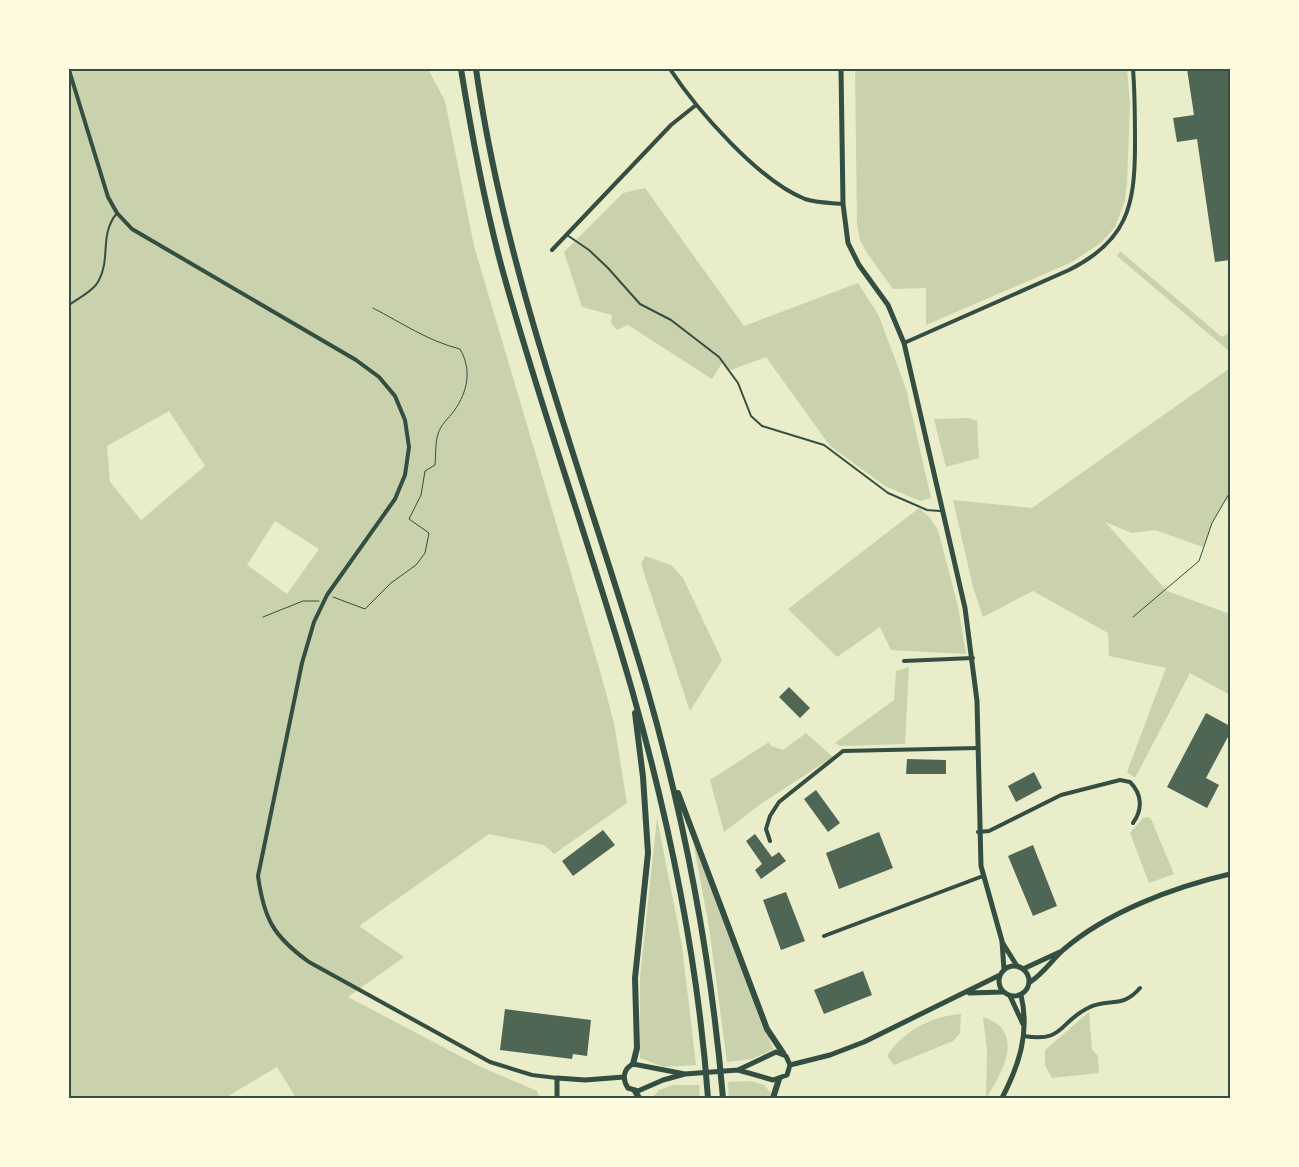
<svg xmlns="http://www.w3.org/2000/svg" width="1299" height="1167" viewBox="0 0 1299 1167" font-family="'Space Grotesk',sans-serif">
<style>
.green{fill:#cad2ad;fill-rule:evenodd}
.building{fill:#4f6655}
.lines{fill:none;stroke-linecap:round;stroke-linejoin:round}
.path{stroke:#344e41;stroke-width:1}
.service{stroke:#344e41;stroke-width:2}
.minor{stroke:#344e41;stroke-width:4}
.tertiary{stroke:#344e41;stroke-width:5}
.trunk{stroke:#344e41;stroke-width:6}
.neatline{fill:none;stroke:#344e41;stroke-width:2}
</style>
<rect width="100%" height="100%" fill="#e9edc9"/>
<path class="green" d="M69 69H428L445 101 474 246 600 671 614 723 627 803 554 854 544 845 489 834 359 926 404 957 348 997 481 1067 537 1091 540 1098H296L277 1067 225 1098H69ZM169 411 205 466 141 520 110 482 107 446ZM275 521 319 549 287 594 247 565Z
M855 69H1127L1130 104 1127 182 1125 201 1115 227 1102 242 1072 262 926 325V288L893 289 867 253 860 240 857 225Z
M645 188 744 326 858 283 879 316 906 389 931 498 920 501 885 486 830 446 766 357 728 371 722 363 712 379 628 325 617 330 611 323 612 315 582 307 564 252 623 193Z
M1120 251 1222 337 1230 332V352L1117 256Z
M1230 368V501L1225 500 1212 523 1203 547 1155 530 1132 533 1105 522 1167 591 1230 614V695L1190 673 1135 778 1127 772 1166 668 1109 656 1108 633 1033 591 983 617 973 587 953 500 1032 508Z
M968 418 977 421 979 458 946 467 934 419Z
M919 508 930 518 938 530 958 606 966 654 891 650 880 627 837 657 788 609Z
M645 556 671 565 683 578 722 660 690 711 641 564Z
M909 667 905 744 840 746 835 743 894 700 896 671Z
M806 733 833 757 762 803 724 832 710 780 769 742 771 746 783 750Z
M1148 817 1151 819 1174 874 1149 883 1130 833 1143 818Z
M657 818 682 946 696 1065 664 1067 640 1058V977Z
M693 841 741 964 762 1026 774 1049 752 1059 727 1062 709 927Z
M1089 1012 1092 1049 1098 1056 1099 1073 1052 1078 1045 1065V1050Z
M961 1014 960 1033 953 1041 894 1065 887 1056C903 1031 932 1016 961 1014Z
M983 1017C1026 1030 1003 1073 986 1098L987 1050Z
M751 1081 764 1085 771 1093 768 1098H729L728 1082Z
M673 1085H699L700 1098H652L659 1090Z"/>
<path class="building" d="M1187 69H1230V108L1228 109 1230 124V260L1215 262 1197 139 1177 142 1173 118 1194 115Z
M789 687 810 708 800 718 779 697Z
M1206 713 1230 726V733L1206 778 1219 785 1207 808 1167 787Z
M907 759 946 760V774H906Z
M1034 772 1042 788 1016 802 1008 786Z
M816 790 840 823 828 832 804 799Z
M603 830 615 845 573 876 562 861Z
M879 832 893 868 839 889 826 853Z
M755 834 772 857 779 852 786 861 761 879 755 870 762 864 746 841Z
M1033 845 1057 906 1033 916 1008 856Z
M786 892 805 941 781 950 763 900Z
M863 971 872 995 824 1014 814 990Z
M505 1009 591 1020 587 1056 573 1054 572 1059 500 1050Z"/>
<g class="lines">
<path class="path" d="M333 597 365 609 391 583 416 565 425 553 429 533 409 519 421 495 425 471 435 465C436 455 435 443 438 434 441 424 448 419 454 411 468 391 472 370 460 349 428 341 402 323 373 308
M263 617 303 601H319
M1133 617 1199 561 1212 523 1230 492"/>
<path class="service" d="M567 235 589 250 608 268 640 304 671 320 719 357 738 383 751 416 762 426 824 445 888 493 927 510 940 511
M69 305C77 299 95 290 99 280 111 257 99 235 117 213"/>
<path class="minor" d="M670 69C697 110 759 181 805 199 818 203 831 203 843 204
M69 70 108 197 117 213 132 229 356 360 379 377 395 396 405 420 409 447 405 475 395 499 327 595 314 622 302 663 258 876C264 919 273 936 309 962L490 1062 532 1075 557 1078
M552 250 671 125 696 105
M904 343 1069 270C1127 241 1135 206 1135 145 1135 120 1135 94 1133 69
M904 661 973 658
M978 832 989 831 1061 795 1120 780 1130 782C1142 794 1143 809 1133 823
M770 841 766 829 770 816 779 802 843 751 978 748
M824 936 983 876
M1024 1036C1064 1043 1059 1022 1088 1008 1109 997 1121 1010 1140 988"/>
<path class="tertiary" d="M841 69 843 204 848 243 859 265 888 305 904 343 965 608 977 701 981 866 1002 941 1004 970
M1002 942 1017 966
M999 981a15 15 0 1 1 30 0a15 15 0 1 1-30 0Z
M1023 969 1062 951
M1030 982C1043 974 1052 960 1063 950 1107 912 1174 887 1230 874
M969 993 1003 992
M1010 996 1023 1024
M790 1065 830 1055 864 1042 1000 975
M685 1074 633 1064C623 1069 622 1079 628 1088L638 1091 663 1080 685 1074 738 1070 776 1052 786 1056 790 1065 787 1075 773 1080 738 1070
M557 1098V1078L585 1080 624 1077
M1002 1098C1019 1065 1030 1033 1021 995"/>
<path class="trunk" d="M461 69C472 137 485 206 503 272 542 413 592 550 632 690 670 824 698 960 708 1098
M476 69C506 280 586 481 646 685 685 820 711 958 723 1098
M678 793 767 1029 783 1053
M633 1064 637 1048 635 978 648 853 643 777 635 713
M635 1091 639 1098
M773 1098 779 1079"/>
</g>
<rect width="1299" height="1167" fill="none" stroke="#fefae0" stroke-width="140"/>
<rect x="70" y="70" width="1159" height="1027" class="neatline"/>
</svg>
